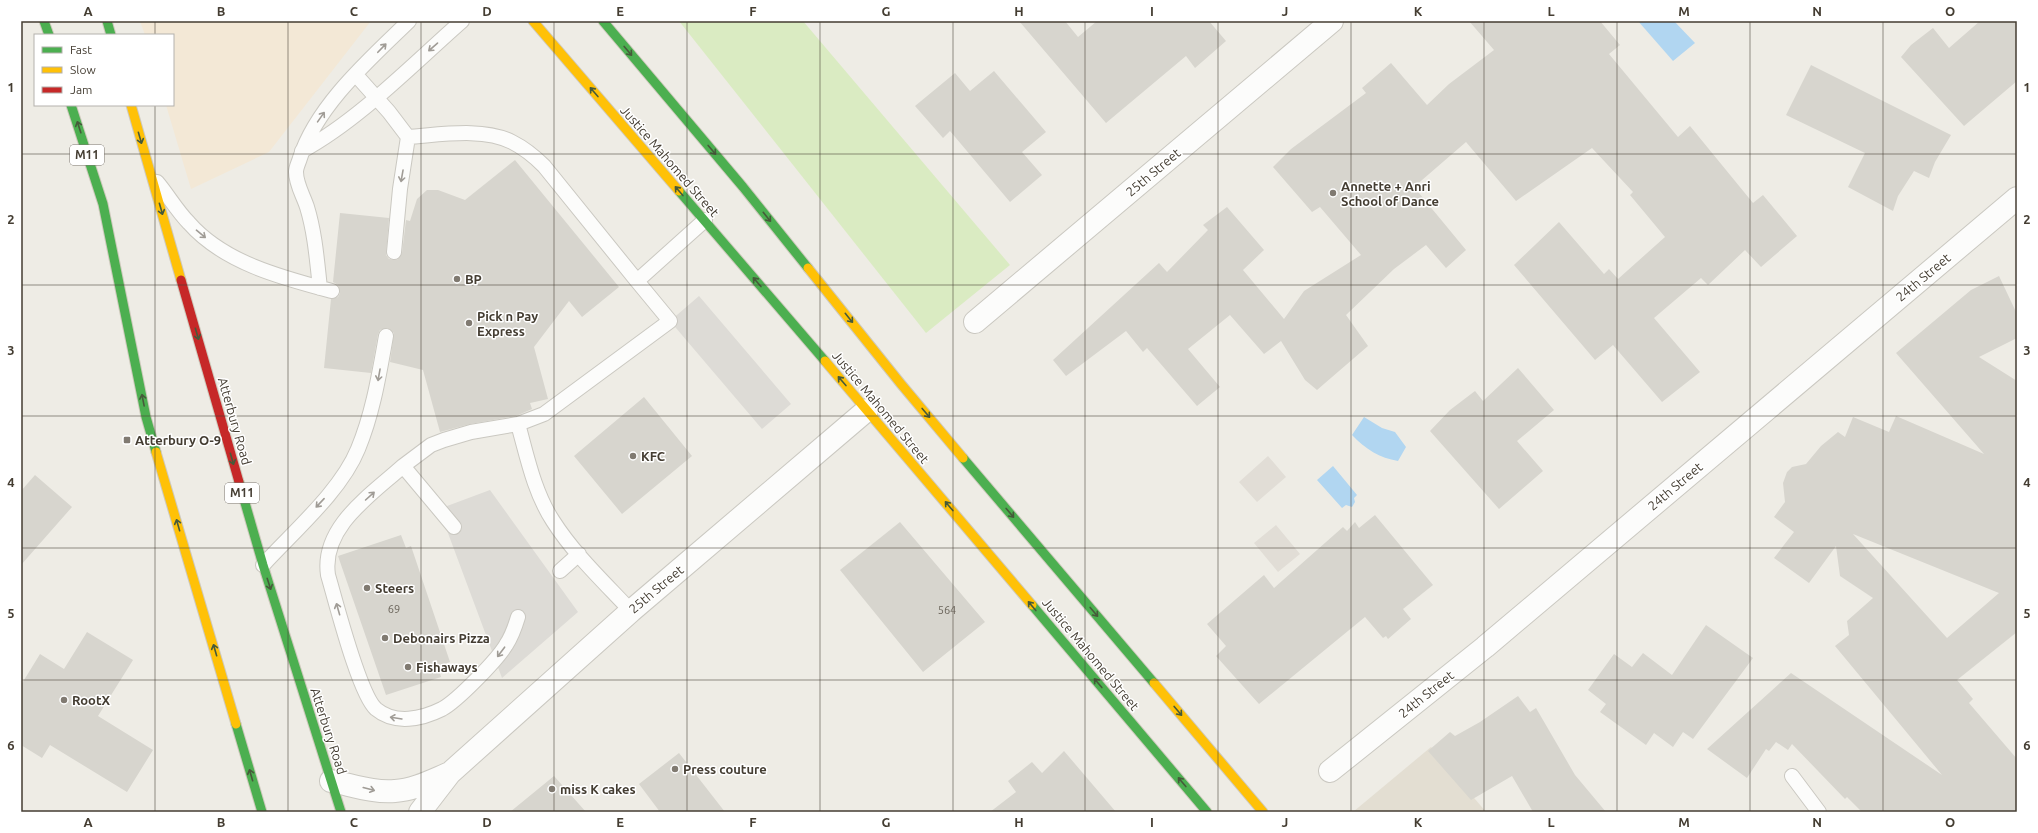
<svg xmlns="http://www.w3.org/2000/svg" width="2038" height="833" viewBox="0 0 2038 833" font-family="Ubuntu,sans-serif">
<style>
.residential{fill:#e3ded2}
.commercial{fill:#f3e8d6}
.industrial{fill:#e1ddd6}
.green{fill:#daebc2}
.parking{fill:#dddbd6}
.water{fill:#b1d6f1}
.building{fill:#d7d5ce;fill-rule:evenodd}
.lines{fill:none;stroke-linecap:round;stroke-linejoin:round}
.lane-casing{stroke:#cac8c1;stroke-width:16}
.street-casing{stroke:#cac8c1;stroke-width:24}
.fast-casing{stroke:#cec9bc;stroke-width:11}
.slow-casing{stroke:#cec9bc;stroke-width:11}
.jam-casing{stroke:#cec9bc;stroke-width:11}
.lane{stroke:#fcfcfb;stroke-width:14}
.street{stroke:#fcfcfb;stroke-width:22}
.fast{stroke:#4caf50;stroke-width:9}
.slow{stroke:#ffc107;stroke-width:9}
.jam{stroke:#c62828;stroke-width:9}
.oneway{stroke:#a09c96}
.oneway2{stroke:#465a3a}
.grid{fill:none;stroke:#443d32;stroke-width:1;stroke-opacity:0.55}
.poi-dot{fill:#807a71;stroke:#fff;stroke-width:1.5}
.labels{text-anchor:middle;stroke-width:3;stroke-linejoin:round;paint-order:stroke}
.number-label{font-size:11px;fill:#6a645a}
.shield{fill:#fff;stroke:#7c7770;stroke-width:1}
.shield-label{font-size:12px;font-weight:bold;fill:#443d32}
.street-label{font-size:13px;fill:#443d32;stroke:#fff}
.poi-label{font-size:13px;font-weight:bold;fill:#443d32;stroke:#fff;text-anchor:start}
.neatline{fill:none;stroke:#443d32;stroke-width:1.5}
.grid-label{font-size:13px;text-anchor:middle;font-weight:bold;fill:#443d32}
</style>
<rect width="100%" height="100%" fill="#eeece5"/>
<path class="residential" d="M1431 747 1486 812H1353Z"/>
<path class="commercial" d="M140 21H371L269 152 191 189 166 105H173V35H145Z"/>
<path class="industrial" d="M1268 456 1286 477 1257 502 1239 482Z
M1276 525 1300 554 1278 572 1254 543Z"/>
<path class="green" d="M679 21H803L1010 265 926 333Z"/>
<path class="parking" d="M699 296 791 404 762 429 670 321Z
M490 490 578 612 502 678 439 509Z"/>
<path class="water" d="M1638 21H1674L1695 43 1673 61Z
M1364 417 1382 428 1395 432 1406 447 1398 461C1380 458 1365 449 1352 435Z
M1333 466 1357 495 1354 498 1355 502 1352 507 1346 505 1342 508 1317 480Z"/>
<path class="building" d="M1019 21H1065L1078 37 1097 21H1209L1226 41 1195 68 1186 56 1106 123Z
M1469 21H1600L1620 45 1609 54 1678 137 1690 126 1753 203 1763 195 1797 236 1761 267 1745 250 1708 285 1701 278 1654 318 1700 372 1662 402 1613 345 1595 360 1514 265 1559 222 1604 274 1609 269 1618 279 1665 237 1630 195 1633 192 1592 148 1516 201 1466 142 1414 187 1466 250 1446 268 1426 245 1394 269 1346 315 1368 346 1317 390 1305 380 1281 341 1264 354 1230 315 1188 349 1220 387 1197 406 1147 348 1143 352 1126 331 1066 376 1053 360 1159 263 1167 272 1208 230 1203 225 1227 207 1264 250 1243 270 1284 319 1304 291 1361 255 1320 207 1312 212 1273 167 1291 149 1366 93 1362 88 1391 63 1427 105 1449 84 1494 50Z
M1980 21H2017V81L1964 126 1901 57 1911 45 1933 28 1949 48Z
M1811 65 1951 135 1935 162 1929 178 1914 171 1898 196 1893 211 1848 187 1865 153 1786 115Z
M994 71 1046 132 1022 152 1042 175 1010 202 950 131 943 138 915 106 955 73 970 91Z
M515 160 619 287 582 317 569 301 534 347 548 399 530 403 532 409 516 416 470 424 440 432 423 370 390 362 394 333 387 328 380 330 378 334 371 373 324 368 331 299 338 297 340 293 338 285 333 282 340 213 389 218 386 255 389 259 397 260 402 253 406 220 410 221 417 199 427 190H438L465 200Z
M1999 276 2017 314V338L1979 357 2017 381V632L1957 680 1973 699 1969 703 2017 759V812H1862L1847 797 1845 799 1792 744 1788 750 1776 742 1769 751 1766 749 1747 778 1707 749 1791 673 1942 775 1835 646 1849 635 1847 621 1873 598 1840 576 1836 546 1809 583 1774 558 1794 532 1774 517 1785 502 1783 483 1787 472 1792 467 1806 464 1821 446 1838 432 1845 437 1853 417 1889 432 1896 416 1984 454 1896 353 1971 290ZM1853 534 1999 593 1947 638Z
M1518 368 1554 410 1517 441 1543 471 1499 509 1430 431 1450 410 1475 391 1483 401Z
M644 397 692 456 622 514 574 456Z
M35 475 72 507 21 565V491Z
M1375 515 1433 585 1403 609 1411 619 1388 639 1386 636 1383 638 1365 617 1259 704 1216 656 1226 646 1207 624 1264 575 1274 588 1343 527 1347 531 1355 522 1359 528Z
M900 522 985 622 923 672 840 570Z
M401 535 406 548 411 546 450 662 438 666 441 677 386 695 338 556Z
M1706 625 1753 658 1693 739 1683 732 1673 747 1654 733 1646 745 1600 712 1606 704 1588 690 1614 654 1632 667 1643 653 1672 675Z
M87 632 133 660 98 716 153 750 127 792 50 745 42 758 21 745V685L40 654 64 669Z
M1518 696 1530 712 1536 708 1575 775 1606 812H1533L1512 776 1471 800 1428 751 1450 732 1455 736 1480 722Z
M1064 751 1116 812H990L1016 792 1008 781 1032 762 1042 773Z
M679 753 725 812H660L639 784Z
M554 776 586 812H510Z"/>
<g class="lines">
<g class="lane-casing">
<path id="lane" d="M356 75 389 112 408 137 400 189 394 252
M408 137C439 135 483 127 512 142 524 148 534 156 544 166L637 281
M302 151C359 120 413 64 462 21
M157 182C168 195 177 211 189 223 224 263 283 278 332 291
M320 288C317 261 315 233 307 207 303 195 296 184 296 172 296 167 299 162 300 158 317 105 370 59 409 21
M518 424C527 456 534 492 553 521 574 554 604 582 631 611
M403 466C371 495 321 527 328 575 336 602 359 694 376 709 395 725 422 719 442 709 457 701 497 660 506 645 512 636 515 627 518 617
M454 527 403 466 431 445 444 440 471 432 518 424 544 414 670 321 637 281 705 220
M263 565C293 532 341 491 358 449 373 413 379 375 386 336
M560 571 579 554
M1792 776 1819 812"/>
</g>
<g class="street-casing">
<path id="street" d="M975 322 1332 21
M1330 771 1485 647 2017 198
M331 781C352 785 374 793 395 791 414 790 433 780 450 773
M420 812 450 773 631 611 867 410"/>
</g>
<g class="fast-casing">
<path id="fast" d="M44 21 49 35
M107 21 111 35
M603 21 743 187 808 268
M71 105 103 204 146 417 156 452
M679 191 825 361
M963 458 1154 683
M239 482 263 565 341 812
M1032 605 1207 812
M236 724 262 812"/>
</g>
<g class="slow-casing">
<path id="slow" d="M533 21 679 191
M131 105 181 280
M808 268 901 384 963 458
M825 361 1032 605
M156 452 236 724
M1154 683 1263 812"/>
</g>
<g class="jam-casing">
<path id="jam" d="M181 280 239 482"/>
</g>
<use href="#lane" class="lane"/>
<use href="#street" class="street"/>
<use href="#fast" class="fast"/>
<use href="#slow" class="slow"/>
<use href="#jam" class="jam"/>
</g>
<defs><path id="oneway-shaft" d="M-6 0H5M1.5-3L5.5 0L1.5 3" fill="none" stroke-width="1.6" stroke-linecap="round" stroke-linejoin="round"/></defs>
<g class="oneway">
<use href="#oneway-shaft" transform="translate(433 47) rotate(139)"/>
<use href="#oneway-shaft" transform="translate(382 48) rotate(-46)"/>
<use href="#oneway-shaft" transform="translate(321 117) rotate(-55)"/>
<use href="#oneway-shaft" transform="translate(402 176) rotate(100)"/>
<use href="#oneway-shaft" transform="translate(201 234) rotate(40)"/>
<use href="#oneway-shaft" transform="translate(379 375) rotate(100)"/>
<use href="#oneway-shaft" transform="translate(370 496) rotate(-42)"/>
<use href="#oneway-shaft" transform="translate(320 503) rotate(133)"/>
<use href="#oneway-shaft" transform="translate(338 609) rotate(-106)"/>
<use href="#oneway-shaft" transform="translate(501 652) rotate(127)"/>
<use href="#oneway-shaft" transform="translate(396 718) rotate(-171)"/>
<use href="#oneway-shaft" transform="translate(369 789) rotate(15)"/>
</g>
<g class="oneway2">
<use href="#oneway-shaft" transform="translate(628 51) rotate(50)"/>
<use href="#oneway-shaft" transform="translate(594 92) rotate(-131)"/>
<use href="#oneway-shaft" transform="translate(79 127) rotate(-108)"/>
<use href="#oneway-shaft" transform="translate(140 138) rotate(74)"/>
<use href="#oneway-shaft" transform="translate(712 150) rotate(50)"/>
<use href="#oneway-shaft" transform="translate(679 191) rotate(-131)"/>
<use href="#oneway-shaft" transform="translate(161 209) rotate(74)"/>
<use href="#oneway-shaft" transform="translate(767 217) rotate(51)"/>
<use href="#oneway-shaft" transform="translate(757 282) rotate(-131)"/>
<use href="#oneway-shaft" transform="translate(849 318) rotate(51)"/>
<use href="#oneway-shaft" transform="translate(197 334) rotate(74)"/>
<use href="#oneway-shaft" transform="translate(842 381) rotate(-131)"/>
<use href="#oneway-shaft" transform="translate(143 400) rotate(-101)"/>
<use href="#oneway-shaft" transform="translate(926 413) rotate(50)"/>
<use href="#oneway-shaft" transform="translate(232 459) rotate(74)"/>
<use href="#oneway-shaft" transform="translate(949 506) rotate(-130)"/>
<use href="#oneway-shaft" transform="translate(1010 513) rotate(50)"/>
<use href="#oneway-shaft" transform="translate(178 525) rotate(-106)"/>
<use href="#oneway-shaft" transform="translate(269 584) rotate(72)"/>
<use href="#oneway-shaft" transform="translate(1032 606) rotate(-130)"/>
<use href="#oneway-shaft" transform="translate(1094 612) rotate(50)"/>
<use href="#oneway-shaft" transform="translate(215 650) rotate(-106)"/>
<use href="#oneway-shaft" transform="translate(1098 683) rotate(-130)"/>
<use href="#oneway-shaft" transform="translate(1178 711) rotate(50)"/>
<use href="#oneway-shaft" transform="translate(251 775) rotate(-106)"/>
<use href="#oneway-shaft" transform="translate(1182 782) rotate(-130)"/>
</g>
<path class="grid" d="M155 21V35M288 21V812M421 21V812M554 21V812M687 21V812M820 21V812M953 21V812M1085 21V812M1218 21V812M1351 21V812M1484 21V812M1617 21V812M1750 21V812M1883 21V812M155 105V812M21 154H2017M21 285H2017M21 416H2017M21 548H2017M21 680H2017"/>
<g class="poi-dot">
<circle cx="1333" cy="193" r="4"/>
<circle cx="457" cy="279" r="4"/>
<circle cx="469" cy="323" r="4"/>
<rect x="123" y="436" width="8" height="8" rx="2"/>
<circle cx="633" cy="456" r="4"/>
<circle cx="367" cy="588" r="4"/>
<circle cx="385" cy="638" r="4"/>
<circle cx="408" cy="667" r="4"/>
<circle cx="64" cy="700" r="4"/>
<circle cx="675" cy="769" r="4"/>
<circle cx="552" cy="789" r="4"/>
</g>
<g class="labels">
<g class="number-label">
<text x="394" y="613">69</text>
<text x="947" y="614">564</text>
</g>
<g class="shield">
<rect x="70" y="145" width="34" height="20" rx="3"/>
<rect x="225" y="483" width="34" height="20" rx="3"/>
</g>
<g class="shield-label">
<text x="87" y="159">M11</text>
<text x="242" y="497">M11</text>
</g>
<g class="street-label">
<text transform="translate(670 161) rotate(49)" y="5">Justice Mahomed Street</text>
<text transform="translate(1153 172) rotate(-40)" y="5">25th Street</text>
<text transform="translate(1923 277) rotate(-40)" y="5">24th Street</text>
<text transform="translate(881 407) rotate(50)" y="5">Justice Mahomed Street</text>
<text transform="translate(235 421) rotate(74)" y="5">Atterbury Road</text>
<text transform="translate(1675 486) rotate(-40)" y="5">24th Street</text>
<text transform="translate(656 589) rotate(-40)" y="5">25th Street</text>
<text transform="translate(1091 654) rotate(50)" y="5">Justice Mahomed Street</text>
<text transform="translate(1426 694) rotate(-39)" y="5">24th Street</text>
<text transform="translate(329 731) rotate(72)" y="5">Atterbury Road</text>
</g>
<g class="poi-label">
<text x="1341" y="191">Annette + Anri<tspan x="1341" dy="15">School of Dance</tspan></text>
<text x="465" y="284">BP</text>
<text x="477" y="321">Pick n Pay<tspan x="477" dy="15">Express</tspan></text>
<text x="135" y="445">Atterbury O-9</text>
<text x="641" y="461">KFC</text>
<text x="375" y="593">Steers</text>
<text x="393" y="643">Debonairs Pizza</text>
<text x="416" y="672">Fishaways</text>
<text x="72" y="705">RootX</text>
<text x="683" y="774">Press couture</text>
<text x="560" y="794">miss K cakes</text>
</g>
</g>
<rect width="2038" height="833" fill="none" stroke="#ffffff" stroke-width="44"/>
<rect x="34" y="34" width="140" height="72" fill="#ffffff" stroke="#b4b1ad"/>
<rect x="42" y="47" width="20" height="6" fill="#4caf50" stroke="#b4b1ad"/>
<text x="70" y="54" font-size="12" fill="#443d32">Fast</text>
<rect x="42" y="67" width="20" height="6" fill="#ffc107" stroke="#b4b1ad"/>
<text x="70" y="74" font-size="12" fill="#443d32">Slow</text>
<rect x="42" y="87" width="20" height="6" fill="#c62828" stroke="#b4b1ad"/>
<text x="70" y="94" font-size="12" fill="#443d32">Jam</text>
<rect x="22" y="22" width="1994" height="789" class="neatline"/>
<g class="grid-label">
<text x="88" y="16">A</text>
<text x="221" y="16">B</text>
<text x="354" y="16">C</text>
<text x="487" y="16">D</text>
<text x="620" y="16">E</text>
<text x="753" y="16">F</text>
<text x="886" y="16">G</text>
<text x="1019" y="16">H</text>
<text x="1152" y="16">I</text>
<text x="1285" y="16">J</text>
<text x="1418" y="16">K</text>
<text x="1551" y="16">L</text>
<text x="1684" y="16">M</text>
<text x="1817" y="16">N</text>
<text x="1950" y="16">O</text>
<text x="11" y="92">1</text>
<text x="2027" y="92">1</text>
<text x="11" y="224">2</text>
<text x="2027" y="224">2</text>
<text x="11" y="355">3</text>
<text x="2027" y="355">3</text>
<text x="11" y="487">4</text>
<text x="2027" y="487">4</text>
<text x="11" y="618">5</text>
<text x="2027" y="618">5</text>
<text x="11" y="750">6</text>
<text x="2027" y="750">6</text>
<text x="88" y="827">A</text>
<text x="221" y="827">B</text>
<text x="354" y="827">C</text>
<text x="487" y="827">D</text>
<text x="620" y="827">E</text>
<text x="753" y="827">F</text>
<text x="886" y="827">G</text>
<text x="1019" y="827">H</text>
<text x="1152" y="827">I</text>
<text x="1285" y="827">J</text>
<text x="1418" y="827">K</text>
<text x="1551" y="827">L</text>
<text x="1684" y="827">M</text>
<text x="1817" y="827">N</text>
<text x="1950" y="827">O</text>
</g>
</svg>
